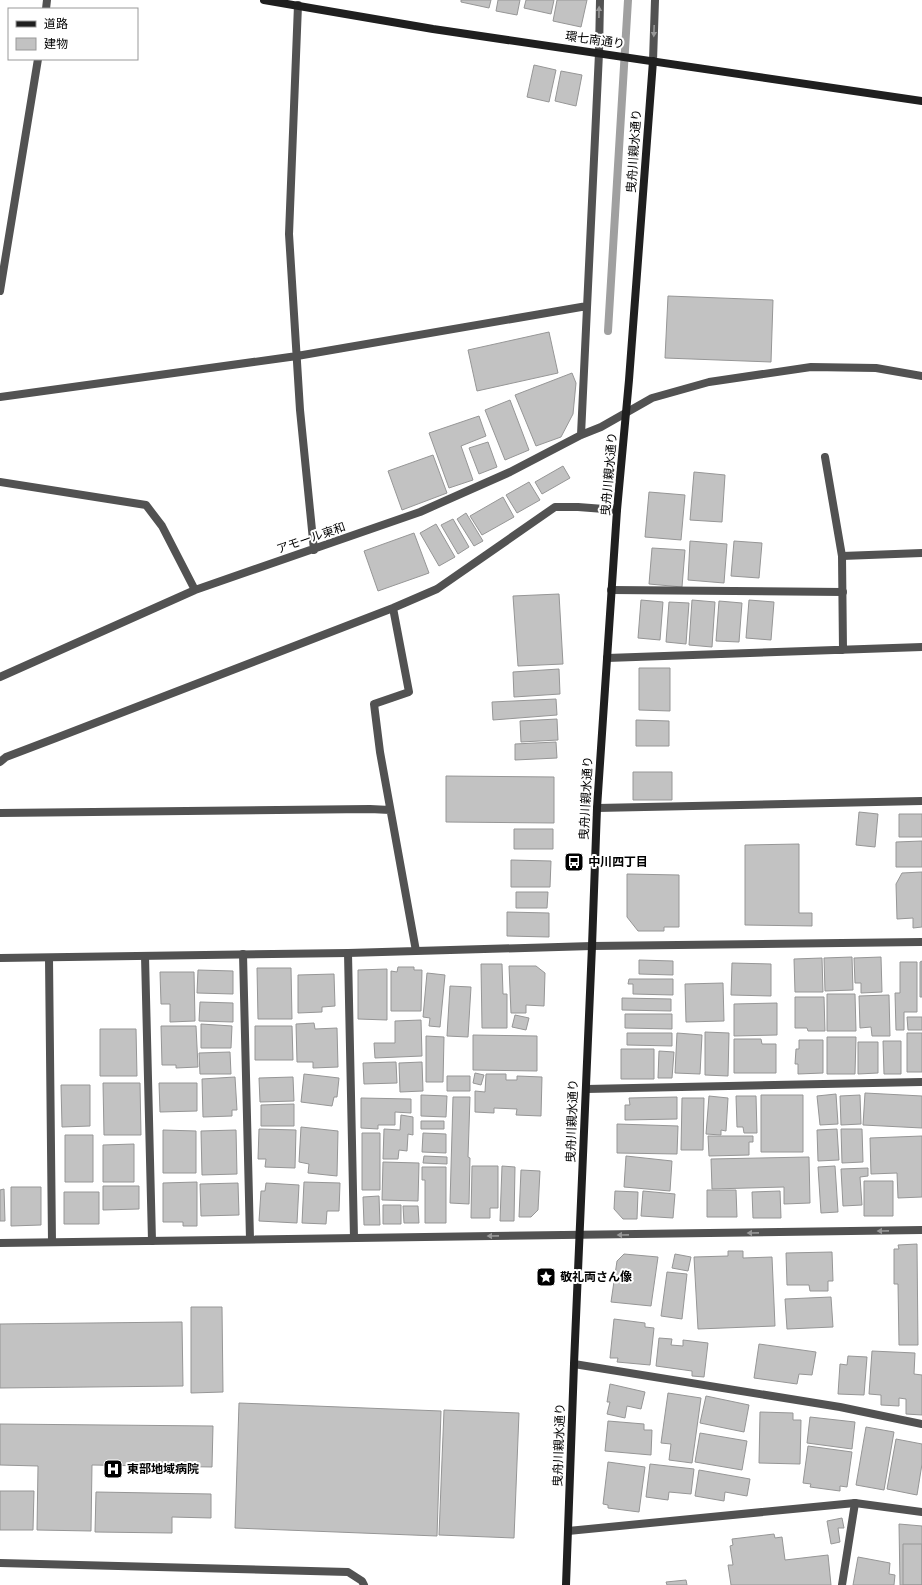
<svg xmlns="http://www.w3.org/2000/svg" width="922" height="1585" viewBox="0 0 922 1585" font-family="Overpass,'Noto Sans JP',sans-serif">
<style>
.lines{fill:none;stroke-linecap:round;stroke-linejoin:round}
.stream{stroke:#a0a0a0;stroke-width:8}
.building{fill:#c2c2c2;stroke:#969696}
.lane{stroke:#525252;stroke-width:8}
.street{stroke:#525252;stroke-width:8}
.secondary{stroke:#1f1f1f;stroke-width:8}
.oneway{fill:#979797}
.labels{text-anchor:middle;stroke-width:4;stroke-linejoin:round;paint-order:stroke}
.street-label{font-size:12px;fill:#000;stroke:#fff}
.poi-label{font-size:12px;font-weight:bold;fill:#000;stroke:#fff;text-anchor:start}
</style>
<rect width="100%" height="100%" fill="#fff"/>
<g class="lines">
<path class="stream" d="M608 331 628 0"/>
</g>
<path class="building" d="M461 0H491L489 8 461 2Z
M498 0H520L517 15 496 11Z
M526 0H554L551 14 524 8Z
M557 0H587L581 27 553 21Z
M534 65 556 70 549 102 527 97Z
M561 71 582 75 576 106 555 101Z
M668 296 773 300 771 362 665 358Z
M549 332 558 373 477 391 468 350Z
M572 373 576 383 573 414 561 437 536 446 515 395Z
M510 400 529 450 505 460 485 410Z
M479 416 486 436 461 446 473 480 449 488 429 433Z
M488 442 497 467 479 474 469 448Z
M433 455 447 493 402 510 388 471Z
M563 466 570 478 542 494 535 482Z
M694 472 725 475 722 522 690 520Z
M529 482 540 500 517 513 506 495Z
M649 492 685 495 681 540 645 537Z
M503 497 514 517 482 535 470 516Z
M466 513 483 541 474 546 457 519Z
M453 519 469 547 458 554 441 525Z
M436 524 455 557 439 566 420 533Z
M414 533 429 573 378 591 364 551Z
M690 541 727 544 724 583 688 580Z
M734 541 762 543 759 578 731 576Z
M652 548 685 550 682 587 649 584Z
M559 594 563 664 518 666 513 596Z
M641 600 663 602 660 640 638 638Z
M692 600 715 602 712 647 689 645Z
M749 600 774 602 771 640 746 638Z
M719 601 742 603 739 642 716 641Z
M669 602 689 603 686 644 666 642Z
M639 668H670V711L639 710Z
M559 669 560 694 514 697 513 672Z
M556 699 557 715 493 720 492 702Z
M557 719 558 740 521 742 520 721Z
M636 720 669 721V746H636Z
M556 742 557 758 515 760V744Z
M633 772H672V800H633Z
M446 776 554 777V823L446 822Z
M859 812 878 814 875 847 856 845Z
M899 814H922V837H899Z
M514 829H553V849H514Z
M922 841V867H896V842Z
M799 844V913H812V926L745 925V845Z
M511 860 551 861 550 887H511Z
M922 872V927L913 928V918L897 919 896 884 902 873Z
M627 874 679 875V927H664V931H638L627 917Z
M516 892H548L547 908H516Z
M507 912 549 913V937L507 936Z
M852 957 853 990 825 991 824 958Z
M881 957 882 992 861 993V983H855L854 958Z
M822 958 823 992H795L794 959Z
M639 960 673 961V975L639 974Z
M922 961V997H920V962Z
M900 962H917V1012H904V1030H896L895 993H900Z
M732 963 771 964V996L731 995Z
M481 964H502L503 994H507V1028H482Z
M509 966H536L545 973 544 1006 526 1005V1013H511Z
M398 967H414V970H422L421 1011H391V971L397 972Z
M257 968H291L292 1019H258Z
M387 969V1020L358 1019V970Z
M198 970 233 971V994L197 993Z
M160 972H194L195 1021 170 1022V1004H161Z
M427 973 445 975 440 1027 429 1026 430 1018 423 1017Z
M334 974 335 1006 322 1007V1012L298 1013V975Z
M629 979H673V995L633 994V984H628Z
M723 983 724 1021 686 1022 685 984Z
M450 986 471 987 468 1037 447 1036Z
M827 994H855L856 1031H827Z
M889 995 890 1036H872L871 1027 860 1028 859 996Z
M795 997H824L825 1031H808L807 1028H795Z
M622 998 671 999V1011L622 1010Z
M200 1002 233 1003V1022L199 1021Z
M777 1003V1035L734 1036V1004Z
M625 1014H672V1029L625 1028Z
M515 1015 529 1018 526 1030 512 1027Z
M907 1017H922V1030H908Z
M421 1020 422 1056 375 1058 374 1043H395V1021Z
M314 1023 315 1029 337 1028 338 1067 313 1068V1062H297L296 1024Z
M201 1024 232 1026 231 1048H201Z
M161 1026H196L198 1067 176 1068V1065H162Z
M255 1026H292L293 1060H255Z
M100 1029H136L137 1076H100Z
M705 1032 729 1033 728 1076 705 1075Z
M627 1033H672V1046L627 1045Z
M677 1033 702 1035 700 1074 675 1073Z
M907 1033H922V1072H907Z
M473 1035 537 1036V1071L473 1070Z
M426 1036 444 1037 443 1082H426Z
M827 1037H856L855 1074H827Z
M734 1039H761L762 1044H776V1073H734Z
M799 1040H823V1073L798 1074V1064H795L796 1049H799Z
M883 1041H901V1074H884Z
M858 1042H878V1073L858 1074Z
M621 1049H654V1079H621Z
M659 1051 674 1052 672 1078H658Z
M230 1052 231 1074H200L199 1053Z
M396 1062 397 1083 364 1084 363 1063Z
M422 1062 423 1091 400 1092 399 1063Z
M475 1073 484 1075 481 1085 473 1083Z
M304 1074 339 1078 337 1097H334L332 1106 301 1102Z
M486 1074H506V1080H517V1076L542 1077 541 1116 516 1115 517 1109 494 1108V1113L475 1112V1091L485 1092Z
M447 1076H470V1091H447Z
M235 1077 237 1110H232V1116L203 1117 202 1079Z
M293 1077 294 1101 260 1102 259 1078Z
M103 1083H140L141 1135H104Z
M159 1083H197V1111L160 1112Z
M61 1085H90V1126L62 1127Z
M865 1093 922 1096V1128L863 1125Z
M836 1094 838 1124 820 1125 817 1096Z
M421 1095 447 1096 446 1117 421 1116Z
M761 1095H803V1152H761Z
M860 1095 861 1124 841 1125 840 1096Z
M709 1096 728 1098 726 1131 721 1130V1135L706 1134Z
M736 1096H756L757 1133H744L743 1127H737Z
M453 1097H470L468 1157 470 1158 469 1204 450 1203Z
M677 1097V1119L625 1120V1105H630L629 1098Z
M361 1098 411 1099V1113L395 1112V1125H378V1129L361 1128Z
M682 1098H704L703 1150H681Z
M294 1104V1126H261V1105Z
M401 1115 413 1117V1135L408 1134 407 1151 399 1150 398 1159H383L384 1129 400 1130Z
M421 1121H444V1129H421Z
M617 1124 678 1126 677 1154 617 1153Z
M301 1127 338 1131 337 1176 308 1173 309 1164 299 1162Z
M259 1129 296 1130 295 1168 265 1167 266 1159H258Z
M837 1129 839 1160 818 1161 817 1130Z
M841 1129H862L863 1162 842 1163Z
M163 1130 196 1131V1173H163Z
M236 1130 237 1174 202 1175 201 1131Z
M362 1133H380V1190H362Z
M423 1133 446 1134V1153L422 1152Z
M65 1135H93V1182H65Z
M708 1136H753V1142H749V1155L709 1156Z
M922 1136V1197L898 1198 897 1173 871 1174 870 1138Z
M134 1144V1182H103V1145Z
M424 1156 447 1157V1164L423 1163Z
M626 1156 672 1161 670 1191 624 1187Z
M809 1157 810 1203 784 1204V1187L712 1189 711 1159Z
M383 1162 419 1163 418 1201 382 1200Z
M472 1166H498V1208H490V1218H471Z
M502 1166 515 1167 514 1221H500Z
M835 1166 838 1212 821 1213 818 1167Z
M422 1167H446V1223H425V1180H422Z
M868 1168V1176L860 1177 862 1205 843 1206 841 1169Z
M521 1170 540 1171 538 1210 531 1217H519Z
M864 1181H893V1216H864Z
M197 1182V1226H183V1222H163V1183Z
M304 1182 340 1183 339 1211H327L326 1224 302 1223Z
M238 1183 239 1215 201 1216 200 1184Z
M266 1183 299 1185 297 1223 259 1221 261 1191H265Z
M103 1186H139V1209L103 1210Z
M11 1187H41V1225L11 1226Z
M4 1189 5 1221H0V1190Z
M707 1190H736L737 1217H707Z
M615 1191 638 1192 637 1219H623L614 1209Z
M643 1191 675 1194 673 1218 641 1216Z
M780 1191 781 1218H753L752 1192Z
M64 1192H99V1224H64Z
M379 1196 380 1225H364L363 1197Z
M383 1205H401V1224H383Z
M403 1206H418L419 1223H404Z
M917 1244 918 1345H899L898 1284H894V1249H899L898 1245Z
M728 1251H743V1258L772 1257 775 1326 698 1329 694 1257 728 1256Z
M832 1252 833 1281H828V1291H810L809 1285H787L786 1253Z
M624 1254 658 1257 651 1306 611 1302 617 1261Z
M675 1254 691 1257 688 1271 672 1268Z
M667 1272 687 1274 682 1319 661 1316Z
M831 1297 833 1327 787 1329 785 1299Z
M191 1307H222L223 1392 191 1393Z
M614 1319 645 1323V1327L654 1328 650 1365 617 1362 618 1358H610Z
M182 1322 183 1386 0 1388V1324Z
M659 1338 672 1339 671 1345 683 1346V1340L708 1343 704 1377 692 1376V1371L656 1366Z
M759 1344 816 1352 812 1375 799 1374 797 1384 754 1378Z
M872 1351 915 1353 914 1374 922 1375V1415L906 1414V1399L899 1398V1406L881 1405V1395L869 1394Z
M848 1356 867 1357 864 1395 838 1394 840 1364 847 1365Z
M610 1384 645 1392 641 1409 627 1406 625 1418 607 1414 610 1402H607Z
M668 1393 701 1398 692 1463 669 1460 671 1444 661 1443Z
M706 1396 749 1405 744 1432 700 1423Z
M239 1403 441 1411 437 1536 235 1528Z
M444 1410 519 1413 514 1538 439 1535Z
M760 1412 793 1413V1420H801L800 1464 759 1463Z
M810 1417 855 1422 852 1449 807 1443Z
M608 1421 644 1424V1430H652L651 1455 605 1451Z
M0 1424 213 1426 212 1467 92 1465 91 1531 37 1530 38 1466 0 1465Z
M866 1427 894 1432 884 1490 856 1485Z
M700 1433 747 1441 742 1470 695 1462Z
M896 1439 922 1444V1464L917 1495 887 1489Z
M808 1446 852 1452 847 1487 840 1486V1491L810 1487 811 1484 803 1483Z
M608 1462 645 1467 639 1512 608 1508V1505L603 1504Z
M650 1464 694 1469 691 1494 669 1492 668 1500 646 1497Z
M699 1470 750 1479 747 1496 725 1492 724 1501 695 1496Z
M0 1491H34L33 1530H0Z
M96 1492 211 1494V1518L172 1517V1533L95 1532Z
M842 1518 844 1528H838L840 1542 831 1544 827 1521Z
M899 1524 922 1526V1585H900Z
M774 1534 775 1538 782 1537 785 1560 828 1555 831 1585H731L728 1565H733L730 1546 733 1545 732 1539Z
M903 1544H922V1585H903Z
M858 1557 890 1563 889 1574 895 1575 894 1585H853Z
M686 1580 687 1585H667L666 1582Z"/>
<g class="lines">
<path class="lane" d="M842 556 922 553
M611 590 843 592
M348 953 354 1238
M243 954 250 1239
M145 956 152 1241
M49 958 52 1242
M574 1364 840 1407 922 1424
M0 1563 348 1572 362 1581 364 1585
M842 1585 855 1503"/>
<path class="street" d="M298 5 289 234 300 410 314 550
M46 9 47 0
M653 61 655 0
M0 291 38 59
M0 397 297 356 587 306
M581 435 599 53 600 0
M825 457 842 556 843 650
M0 482 146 505 162 526 195 590
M393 608 409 692 374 704 380 752 416 951
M607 658 922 647
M0 677 195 590 420 512 510 472 581 435 601 427 652 398 709 382 811 367 876 368 922 376
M0 762 6 757 56 738 393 608 437 589 555 507H578L617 510
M597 808 922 801
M0 813 370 809 390 810
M0 958 348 953 592 946 922 942
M586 1089 922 1082
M0 1243 922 1230
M568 1531 855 1503 922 1512"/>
<path class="secondary" d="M264 0 433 29 922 101
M566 1585 574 1364 592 946 597 808 617 510 629 380 653 61"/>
</g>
<defs><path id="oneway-solid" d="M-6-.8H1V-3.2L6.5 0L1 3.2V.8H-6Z"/></defs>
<g class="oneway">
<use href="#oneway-solid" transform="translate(599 12) rotate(-89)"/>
<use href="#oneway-solid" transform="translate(654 31) rotate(92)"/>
<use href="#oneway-solid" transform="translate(883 1231) rotate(179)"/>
<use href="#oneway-solid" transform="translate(753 1233) rotate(179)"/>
<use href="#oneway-solid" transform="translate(623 1235) rotate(179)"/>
<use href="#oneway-solid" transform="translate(493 1236) rotate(179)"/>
</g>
<defs>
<g id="bus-square" transform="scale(1)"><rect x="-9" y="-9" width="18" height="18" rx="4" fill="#000" stroke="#fff"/><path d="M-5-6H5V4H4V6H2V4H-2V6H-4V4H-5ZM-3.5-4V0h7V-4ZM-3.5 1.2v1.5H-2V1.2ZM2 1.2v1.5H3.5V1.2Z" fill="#fff"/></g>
<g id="sight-square" transform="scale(1)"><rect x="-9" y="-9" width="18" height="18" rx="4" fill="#000" stroke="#fff"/><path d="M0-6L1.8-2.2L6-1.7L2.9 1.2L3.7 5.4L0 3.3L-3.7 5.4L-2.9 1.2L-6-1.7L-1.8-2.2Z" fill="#fff"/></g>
<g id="hospital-square" transform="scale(1)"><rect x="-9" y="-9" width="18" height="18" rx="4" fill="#000" stroke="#fff"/><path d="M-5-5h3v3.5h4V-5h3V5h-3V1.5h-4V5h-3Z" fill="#fff"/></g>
</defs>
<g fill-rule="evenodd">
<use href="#bus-square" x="574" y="862"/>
<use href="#sight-square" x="546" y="1277"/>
<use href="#hospital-square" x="113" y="1469"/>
</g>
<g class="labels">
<g class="street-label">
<text transform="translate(595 40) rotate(8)" y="4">環七南通り</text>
<text transform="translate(634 151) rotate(-86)" y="4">曳舟川親水通り</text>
<text transform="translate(609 474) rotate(-85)" y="4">曳舟川親水通り</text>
<text transform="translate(311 538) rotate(-19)" y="4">アモール東和</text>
<text transform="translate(586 798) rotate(-87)" y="4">曳舟川親水通り</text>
<text transform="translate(572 1121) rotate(-88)" y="4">曳舟川親水通り</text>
<text transform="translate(559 1445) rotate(-88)" y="4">曳舟川親水通り</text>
</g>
<g class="poi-label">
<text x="588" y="866">中川四丁目</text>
<text x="560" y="1281">敬礼両さん像</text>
<text x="127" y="1473">東部地域病院</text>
</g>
</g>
<rect x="8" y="8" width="130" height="52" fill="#ffffff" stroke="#999999"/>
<rect x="16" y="21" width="20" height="6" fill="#1f1f1f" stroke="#999999"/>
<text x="44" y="28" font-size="12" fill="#000000">道路</text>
<rect x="16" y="38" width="20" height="12" fill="#c2c2c2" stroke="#999999"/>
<text x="44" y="48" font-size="12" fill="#000000">建物</text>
</svg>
